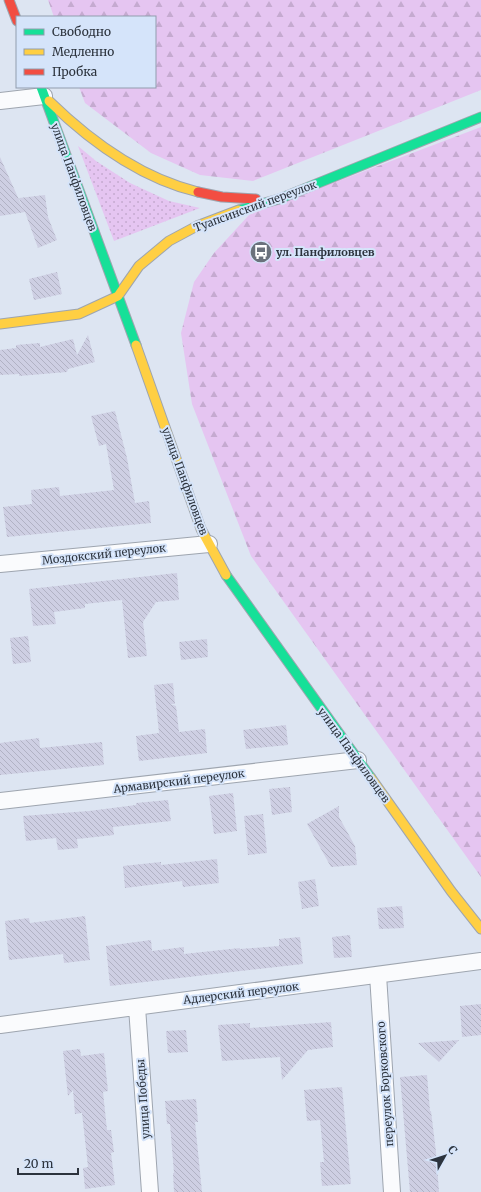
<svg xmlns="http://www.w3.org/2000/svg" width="481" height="1192" viewBox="0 0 481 1192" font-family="Merriweather,serif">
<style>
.grass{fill:url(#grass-dots)}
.forest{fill:url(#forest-firs)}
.building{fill:url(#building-back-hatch)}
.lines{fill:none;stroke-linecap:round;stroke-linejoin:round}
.street-casing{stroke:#9ea5af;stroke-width:18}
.fast-casing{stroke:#9ea5af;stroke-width:11}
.slow-casing{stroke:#9ea5af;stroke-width:11}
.jam-casing{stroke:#9ea5af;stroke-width:11}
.street{stroke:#fafbfd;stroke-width:16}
.fast{stroke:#16e098;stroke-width:9}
.slow{stroke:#ffcf43;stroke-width:9}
.jam{stroke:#f24e42;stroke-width:9}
.labels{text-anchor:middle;stroke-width:4;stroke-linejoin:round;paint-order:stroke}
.street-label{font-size:11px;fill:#2c333d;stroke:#d5e4fa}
.poi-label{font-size:11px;font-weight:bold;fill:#2c333d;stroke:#d5e4fa;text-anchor:start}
</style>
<defs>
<pattern id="grass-dots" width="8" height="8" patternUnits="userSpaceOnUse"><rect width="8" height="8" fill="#e5c5f1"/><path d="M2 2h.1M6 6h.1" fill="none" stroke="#c5aad0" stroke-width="1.8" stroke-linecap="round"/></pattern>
<pattern id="forest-firs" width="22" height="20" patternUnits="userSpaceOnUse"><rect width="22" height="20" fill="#e5c5f1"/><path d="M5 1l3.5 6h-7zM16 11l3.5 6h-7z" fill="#c5aad0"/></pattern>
<pattern id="building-back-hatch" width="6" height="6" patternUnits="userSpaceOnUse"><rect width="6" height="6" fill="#cecfe3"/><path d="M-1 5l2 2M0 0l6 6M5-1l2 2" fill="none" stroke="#b1b2c4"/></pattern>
</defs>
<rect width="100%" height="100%" fill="#dde5f2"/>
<path class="grass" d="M78 146 96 161 130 183 169 201 200 208 114 241Z"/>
<path class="forest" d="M48 0H481V90L253 181 200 175 151 153 85 103 79 87H155V17H54Z
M481 127V877L251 556 192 404 181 333 194 282 214 253 249 215Z"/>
<path class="building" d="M0 157 24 211 19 198 45 195 48 217 57 240 38 248 25 212 0 216Z
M57 272 62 294 34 300 29 279Z
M88 335 95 362 68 369 67 372 19 376V374L0 375V350L16 348V345L40 343V347L73 339 77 355Z
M115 411 127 458 135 503 149 501 151 523 7 537 3 507 32 504 31 490 59 487 60 496 114 490 106 444 99 446 91 416Z
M177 573 179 600 156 602 143 622 147 656 128 658 122 600 85 604V608L54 612 56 624 33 626 29 589Z
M28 636 31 662 13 664 10 638Z
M207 639 208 657 181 660 179 642Z
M173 683 175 704H170L176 706 179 732 205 729 207 753 139 761 136 736 159 733 154 685Z
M286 725 288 745 246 749 243 730Z
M39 738 40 748 102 742 104 765 0 775V743Z
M290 787 292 812 272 815 269 789Z
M233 793 237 831 214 834 209 796Z
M168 800 171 821 113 827 114 835 77 839 78 848 58 850 56 838 26 841 23 816 89 811 136 805V803Z
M339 806V817L355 846 357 865 331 867 307 824Z
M263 814 267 853 248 855 244 816Z
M217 859 219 883 183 887 182 881 125 888 123 866 161 862V865Z
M315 879 319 906 302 909 298 882Z
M402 906 404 928 379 929 377 908Z
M85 916 90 960 64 963 63 954 9 960 5 921 29 918 30 923Z
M350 935 352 957 334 958 332 937Z
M300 937 303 964 110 986 106 946 151 940 152 951 184 947V954L240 948V949L279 946V939Z
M481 1004V1035L462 1037 460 1006Z
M331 1022 333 1047 308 1050 282 1080 280 1057 222 1061 218 1025 250 1023V1028Z
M186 1030 188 1052 168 1053 166 1031Z
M459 1040 439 1062 418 1043Z
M80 1049 81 1056 104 1053 108 1091 103 1092 107 1130H111L114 1152 111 1153 115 1185 85 1189 83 1168 88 1167 82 1113 75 1114 73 1090 68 1096 63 1051Z
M427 1075 430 1111H431L436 1152 439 1192H410L400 1077Z
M342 1087 351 1184 322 1186 320 1162H324L320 1120 307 1121 304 1090Z
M196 1099 198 1122H195L202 1192H174L173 1173H174L170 1124H167L165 1101Z"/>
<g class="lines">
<g class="street-casing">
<path id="street" d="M0 101 44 96
M0 564 209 544
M0 801 358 760
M378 975 392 1192
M137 1007 150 1192
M0 1025 481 961"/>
</g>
<g class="fast-casing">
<path id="fast" d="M41 87 136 345
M239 210 279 199 481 117
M226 575 371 778"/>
</g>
<g class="slow-casing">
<path id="slow" d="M49 101C91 142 140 178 198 192
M0 324 79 314 118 296 139 266 169 241 197 226 239 210
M136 345 201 529 226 575
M371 778 451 891 481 929"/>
</g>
<g class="jam-casing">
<path id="jam" d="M9 0 17 21
M198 192 222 197 256 199"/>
</g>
<use href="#street" class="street"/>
<use href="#fast" class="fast"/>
<use href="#slow" class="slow"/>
<use href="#jam" class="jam"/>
</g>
<defs>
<g id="bus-disc" transform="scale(1.15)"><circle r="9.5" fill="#6a717c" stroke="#d5e4fa"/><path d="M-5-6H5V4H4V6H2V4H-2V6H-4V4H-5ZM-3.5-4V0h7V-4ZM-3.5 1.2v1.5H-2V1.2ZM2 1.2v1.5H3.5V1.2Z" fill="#fff"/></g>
</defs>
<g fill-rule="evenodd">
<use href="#bus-disc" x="261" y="252"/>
</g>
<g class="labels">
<g class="street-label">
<text transform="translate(74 177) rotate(70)" y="4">улица Панфиловцев</text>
<text transform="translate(255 206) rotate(-20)" y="4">Туапсинский переулок</text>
<text transform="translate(185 481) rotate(70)" y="4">улица Панфиловцев</text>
<text transform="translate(104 554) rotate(-6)" y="4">Моздокский переулок</text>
<text transform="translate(354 755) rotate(54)" y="4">улица Панфиловцев</text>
<text transform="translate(179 781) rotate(-7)" y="4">Армавирский переулок</text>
<text transform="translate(241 993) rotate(-7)" y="4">Адлерский переулок</text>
<text transform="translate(385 1084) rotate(-94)" y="4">переулок Борковского</text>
<text transform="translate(143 1099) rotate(-94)" y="4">улица Победы</text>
</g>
<g class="poi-label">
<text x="276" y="256">ул. Панфиловцев</text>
</g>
</g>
<rect x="16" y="16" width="140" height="72" fill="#d5e4fa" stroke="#919dae"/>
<rect x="24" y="29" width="20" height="6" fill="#16e098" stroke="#919dae"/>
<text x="52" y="36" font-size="12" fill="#2c333d">Свободно</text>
<rect x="24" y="49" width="20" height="6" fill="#ffcf43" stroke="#919dae"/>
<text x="52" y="56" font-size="12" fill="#2c333d">Медленно</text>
<rect x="24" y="69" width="20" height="6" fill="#f24e42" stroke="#919dae"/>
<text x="52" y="76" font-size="12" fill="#2c333d">Пробка</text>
<g transform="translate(445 1156) rotate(51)" stroke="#d5e4fa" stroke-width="3" paint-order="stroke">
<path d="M0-3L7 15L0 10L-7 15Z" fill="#2c333d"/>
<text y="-6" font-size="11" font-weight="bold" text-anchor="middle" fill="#2c333d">С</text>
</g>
<path d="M18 1168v6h60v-6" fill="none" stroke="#2c333d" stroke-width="2"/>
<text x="24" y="1168" font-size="12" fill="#2c333d" stroke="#d5e4fa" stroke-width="3" paint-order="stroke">20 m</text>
</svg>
